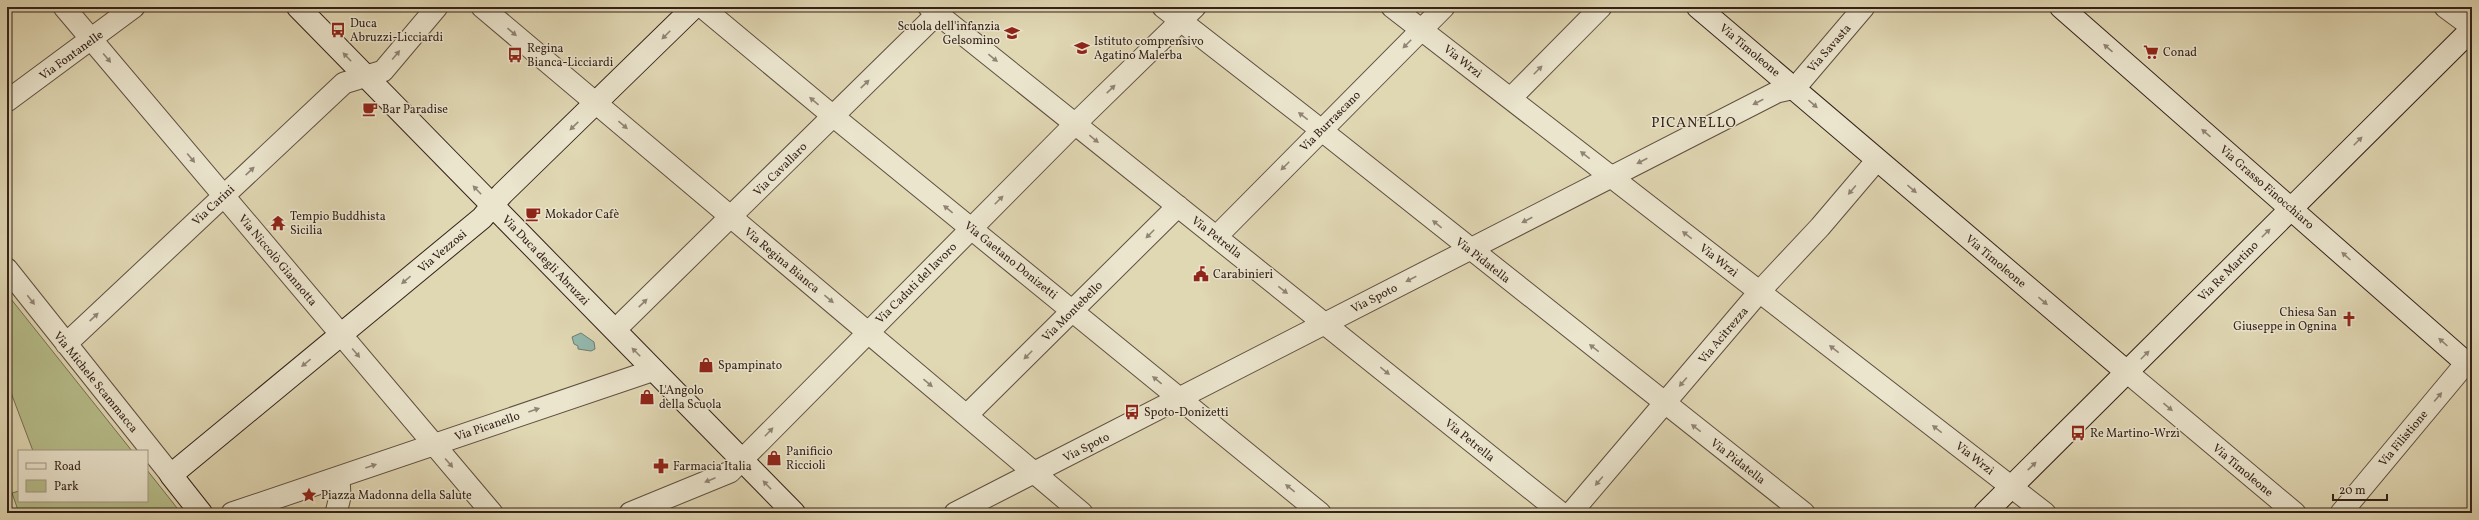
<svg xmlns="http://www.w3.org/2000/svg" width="2479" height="520" viewBox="0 0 2479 520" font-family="Vollkorn,serif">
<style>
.green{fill:#b6bd8a;stroke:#757052}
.water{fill:#94b9ae;stroke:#6e7d73}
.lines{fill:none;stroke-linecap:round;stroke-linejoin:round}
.street-casing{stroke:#5f4f40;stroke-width:23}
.secondary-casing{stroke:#34221a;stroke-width:24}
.street{stroke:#ebe5ce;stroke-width:21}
.secondary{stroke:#ebe5ce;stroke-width:22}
.oneway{fill:#908474}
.labels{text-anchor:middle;stroke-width:3;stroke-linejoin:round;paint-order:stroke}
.poi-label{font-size:12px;fill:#34221a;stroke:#ebe5ce;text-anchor:start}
.street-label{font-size:12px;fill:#34221a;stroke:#ebe5ce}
.quarter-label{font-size:14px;letter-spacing:1px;fill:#34221a;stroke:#ebe5ce}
</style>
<rect width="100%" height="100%" fill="#e0d7b3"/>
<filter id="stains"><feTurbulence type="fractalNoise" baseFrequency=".005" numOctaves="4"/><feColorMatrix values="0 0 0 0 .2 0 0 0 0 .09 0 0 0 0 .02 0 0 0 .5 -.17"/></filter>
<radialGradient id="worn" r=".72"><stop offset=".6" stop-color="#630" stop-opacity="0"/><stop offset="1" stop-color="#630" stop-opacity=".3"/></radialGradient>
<path class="green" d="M7 294 132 451H33L7 382Z
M147 470 181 513H19L12 493 19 491V501H147Z"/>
<path class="water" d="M581 333 594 342 595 349 591 351 578 349V346L574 344 572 337Z"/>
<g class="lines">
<g class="street-casing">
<path id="street" d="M64 7 492 513
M482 7 1082 513
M702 7 833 116 1320 513
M929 7 1561 513
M1163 7 1311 122 1804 513
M1392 7 2045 513
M2445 7 2472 27
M1511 98 1601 7
M7 101 134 7
M1216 237 1444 7
M7 269 171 475
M615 330 944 7
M66 344 344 83 383 71 437 7
M2128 373 2295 513
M967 415 1178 206
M232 513 654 370
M336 513 340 497 339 477
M630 513 730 472 1075 124 1195 7
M955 513 1777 92 1795 88 1864 7
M1571 513 1760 291 1820 227 1877 160
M2341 513 2466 363"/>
</g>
<g class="secondary-casing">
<path id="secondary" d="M298 7 794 513
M1698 7 2128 373
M2061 7 2472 368
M201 513 171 475 482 218 502 194 694 7
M1985 513 2472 29"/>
</g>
<use href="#street" class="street"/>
<use href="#secondary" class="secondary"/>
</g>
<defs><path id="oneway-solid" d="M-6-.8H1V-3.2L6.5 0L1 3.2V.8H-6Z"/></defs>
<g class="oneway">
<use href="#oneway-solid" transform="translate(512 32) rotate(40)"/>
<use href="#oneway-solid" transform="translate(666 35) rotate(135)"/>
<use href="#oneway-solid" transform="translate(1407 44) rotate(135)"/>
<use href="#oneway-solid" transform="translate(2108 48) rotate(-139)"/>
<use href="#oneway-solid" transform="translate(396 55) rotate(-50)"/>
<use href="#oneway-solid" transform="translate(347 57) rotate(-134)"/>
<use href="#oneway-solid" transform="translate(107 58) rotate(50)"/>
<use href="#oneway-solid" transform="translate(993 58) rotate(39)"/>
<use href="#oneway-solid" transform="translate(1538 70) rotate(-45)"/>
<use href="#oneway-solid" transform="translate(865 84) rotate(-44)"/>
<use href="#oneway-solid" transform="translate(1111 89) rotate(-44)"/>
<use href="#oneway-solid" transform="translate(814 101) rotate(-140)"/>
<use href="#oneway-solid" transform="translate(1758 102) rotate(153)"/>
<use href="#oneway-solid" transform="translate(1813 104) rotate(41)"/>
<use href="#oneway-solid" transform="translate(1303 116) rotate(-142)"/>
<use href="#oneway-solid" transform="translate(623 125) rotate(40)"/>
<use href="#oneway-solid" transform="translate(574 126) rotate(136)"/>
<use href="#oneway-solid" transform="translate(2206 133) rotate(-139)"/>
<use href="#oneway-solid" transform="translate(1094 139) rotate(39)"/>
<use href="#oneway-solid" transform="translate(2358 141) rotate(-45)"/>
<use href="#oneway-solid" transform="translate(1585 155) rotate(-142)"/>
<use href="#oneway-solid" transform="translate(191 158) rotate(50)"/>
<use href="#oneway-solid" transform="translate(1642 161) rotate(153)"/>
<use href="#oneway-solid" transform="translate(1285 166) rotate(135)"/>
<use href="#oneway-solid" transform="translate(250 171) rotate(-43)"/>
<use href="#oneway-solid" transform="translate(1912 189) rotate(40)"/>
<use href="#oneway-solid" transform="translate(477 190) rotate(-134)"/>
<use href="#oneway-solid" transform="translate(1852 190) rotate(130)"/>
<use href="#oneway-solid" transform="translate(999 200) rotate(-45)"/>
<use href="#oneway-solid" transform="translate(948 209) rotate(-141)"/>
<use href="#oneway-solid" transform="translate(1527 220) rotate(153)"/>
<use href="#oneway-solid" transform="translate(1437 224) rotate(-141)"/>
<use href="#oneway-solid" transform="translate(2266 233) rotate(-45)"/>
<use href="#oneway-solid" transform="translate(1150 234) rotate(135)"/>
<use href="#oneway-solid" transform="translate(1687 235) rotate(-142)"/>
<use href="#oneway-solid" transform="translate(2346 256) rotate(-138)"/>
<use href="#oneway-solid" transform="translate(1411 279) rotate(153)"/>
<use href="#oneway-solid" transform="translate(406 280) rotate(140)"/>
<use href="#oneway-solid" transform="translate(1283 290) rotate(38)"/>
<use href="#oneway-solid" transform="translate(829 299) rotate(40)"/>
<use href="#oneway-solid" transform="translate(31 300) rotate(52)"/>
<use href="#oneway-solid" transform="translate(2043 301) rotate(40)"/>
<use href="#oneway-solid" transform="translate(643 303) rotate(-44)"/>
<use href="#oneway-solid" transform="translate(94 317) rotate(-43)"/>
<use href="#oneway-solid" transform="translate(2443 342) rotate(-138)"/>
<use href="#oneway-solid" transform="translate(1594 348) rotate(-142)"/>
<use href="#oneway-solid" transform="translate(1834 349) rotate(-142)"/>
<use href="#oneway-solid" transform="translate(636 352) rotate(-135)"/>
<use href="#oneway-solid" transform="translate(356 353) rotate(50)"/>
<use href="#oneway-solid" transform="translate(1028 355) rotate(135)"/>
<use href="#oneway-solid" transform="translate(2145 355) rotate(-45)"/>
<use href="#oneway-solid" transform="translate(306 363) rotate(141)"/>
<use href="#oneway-solid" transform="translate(1385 371) rotate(39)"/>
<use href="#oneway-solid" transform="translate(1157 380) rotate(-141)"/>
<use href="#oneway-solid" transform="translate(1683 382) rotate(130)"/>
<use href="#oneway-solid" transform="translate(928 383) rotate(40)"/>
<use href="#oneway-solid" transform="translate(2438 397) rotate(-50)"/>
<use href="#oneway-solid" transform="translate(2168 407) rotate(40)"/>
<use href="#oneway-solid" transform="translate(534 410) rotate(-19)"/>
<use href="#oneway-solid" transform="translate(1696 428) rotate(-142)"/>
<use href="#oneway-solid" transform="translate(1937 429) rotate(-142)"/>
<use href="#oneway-solid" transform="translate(769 432) rotate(-46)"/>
<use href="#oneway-solid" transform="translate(449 463) rotate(49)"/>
<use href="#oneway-solid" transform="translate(371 466) rotate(-19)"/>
<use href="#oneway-solid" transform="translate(2032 466) rotate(-44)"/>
<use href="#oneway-solid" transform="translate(710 480) rotate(157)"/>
<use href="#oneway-solid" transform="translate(1599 481) rotate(130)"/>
<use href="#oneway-solid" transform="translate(767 485) rotate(-134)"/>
<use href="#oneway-solid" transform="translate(1290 488) rotate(-141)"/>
</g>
<defs>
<g id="bus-bare" transform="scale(1.2)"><path d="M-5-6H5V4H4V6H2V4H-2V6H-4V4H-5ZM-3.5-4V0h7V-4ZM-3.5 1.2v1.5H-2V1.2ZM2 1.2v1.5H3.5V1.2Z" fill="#8f2418" stroke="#ebe5ce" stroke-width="2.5" paint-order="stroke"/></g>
<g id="school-bare" transform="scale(1.2)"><path d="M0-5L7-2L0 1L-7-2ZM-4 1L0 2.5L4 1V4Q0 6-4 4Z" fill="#8f2418" stroke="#ebe5ce" stroke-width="2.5" paint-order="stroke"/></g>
<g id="supermarket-bare" transform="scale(1.2)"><path d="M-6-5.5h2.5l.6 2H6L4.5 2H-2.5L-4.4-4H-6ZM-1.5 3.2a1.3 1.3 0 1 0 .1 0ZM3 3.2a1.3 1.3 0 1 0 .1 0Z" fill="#8f2418" stroke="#ebe5ce" stroke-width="2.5" paint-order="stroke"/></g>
<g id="cafe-bare" transform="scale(1.2)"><path d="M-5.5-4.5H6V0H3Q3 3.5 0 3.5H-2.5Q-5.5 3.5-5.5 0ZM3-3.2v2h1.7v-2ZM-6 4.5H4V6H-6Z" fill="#8f2418" stroke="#ebe5ce" stroke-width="2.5" paint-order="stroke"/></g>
<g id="temple-bare" transform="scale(1.2)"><path d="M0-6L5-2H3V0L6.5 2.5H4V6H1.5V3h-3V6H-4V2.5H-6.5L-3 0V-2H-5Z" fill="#8f2418" stroke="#ebe5ce" stroke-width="2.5" paint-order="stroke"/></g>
<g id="civic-bare" transform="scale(1.2)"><path d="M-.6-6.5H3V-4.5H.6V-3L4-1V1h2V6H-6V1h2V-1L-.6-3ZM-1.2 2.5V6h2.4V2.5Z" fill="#8f2418" stroke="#ebe5ce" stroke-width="2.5" paint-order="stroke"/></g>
<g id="church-bare" transform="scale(1.2)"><path d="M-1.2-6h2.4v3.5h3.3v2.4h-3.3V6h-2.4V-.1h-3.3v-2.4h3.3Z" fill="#8f2418" stroke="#ebe5ce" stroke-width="2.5" paint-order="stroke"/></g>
<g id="shop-bare" transform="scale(1.2)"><path d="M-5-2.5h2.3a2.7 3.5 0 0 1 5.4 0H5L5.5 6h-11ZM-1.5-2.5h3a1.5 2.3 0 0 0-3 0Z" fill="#8f2418" stroke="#ebe5ce" stroke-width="2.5" paint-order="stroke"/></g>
<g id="pharmacy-bare" transform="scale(1.2)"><path d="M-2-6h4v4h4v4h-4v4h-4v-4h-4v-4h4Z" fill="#8f2418" stroke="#ebe5ce" stroke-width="2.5" paint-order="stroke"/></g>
<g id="sight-bare" transform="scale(1.2)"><path d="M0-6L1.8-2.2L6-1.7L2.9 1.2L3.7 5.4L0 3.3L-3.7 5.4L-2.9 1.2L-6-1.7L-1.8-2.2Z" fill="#8f2418" stroke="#ebe5ce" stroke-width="2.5" paint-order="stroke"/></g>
</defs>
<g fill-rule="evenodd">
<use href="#bus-bare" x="338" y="30"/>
<use href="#school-bare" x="1012" y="33"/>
<use href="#school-bare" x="1082" y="48"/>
<use href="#supermarket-bare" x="2151" y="52"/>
<use href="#bus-bare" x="515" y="55"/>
<use href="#cafe-bare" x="370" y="109"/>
<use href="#cafe-bare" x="533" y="214"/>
<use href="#temple-bare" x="278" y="223"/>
<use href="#civic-bare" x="1201" y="274"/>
<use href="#church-bare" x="2349" y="319"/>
<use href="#shop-bare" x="706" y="365"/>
<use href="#shop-bare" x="647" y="397"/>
<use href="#bus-bare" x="1132" y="412"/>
<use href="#bus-bare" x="2078" y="433"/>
<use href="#shop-bare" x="774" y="458"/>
<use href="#pharmacy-bare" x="661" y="466"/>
<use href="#sight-bare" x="309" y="495"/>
</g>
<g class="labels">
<g class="poi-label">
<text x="350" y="27">Duca<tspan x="350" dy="14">Abruzzi-Licciardi</tspan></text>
<text x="1000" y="30" text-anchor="end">Scuola dell'infanzia<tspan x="1000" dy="14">Gelsomino</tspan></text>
<text x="1094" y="45">Istituto comprensivo<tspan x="1094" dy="14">Agatino Malerba</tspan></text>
<text x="527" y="52">Regina<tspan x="527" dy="14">Bianca-Licciardi</tspan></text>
<text x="2163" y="56">Conad</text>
<text x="382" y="113">Bar Paradise</text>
<text x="545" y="218">Mokador Cafè</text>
<text x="290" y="220">Tempio Buddhista<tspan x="290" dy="14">Sicilia</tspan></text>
<text x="1213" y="278">Carabinieri</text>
<text x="2337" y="316" text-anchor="end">Chiesa San<tspan x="2337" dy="14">Giuseppe in Ognina</tspan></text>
<text x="718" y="369">Spampinato</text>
<text x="659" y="394">L'Angolo<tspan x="659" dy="14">della Scuola</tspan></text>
<text x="1144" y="416">Spoto-Donizetti</text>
<text x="2090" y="437">Re Martino-Wrzì</text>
<text x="786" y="455">Panificio<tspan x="786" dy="14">Riccioli</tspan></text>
<text x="673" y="470">Farmacia Italia</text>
<text x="321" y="499">Piazza Madonna della Salute</text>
</g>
<g class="street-label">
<text transform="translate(1829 48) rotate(-49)" y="4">Via Savasta</text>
<text transform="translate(1750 50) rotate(40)" y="4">Via Timoleone</text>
<text transform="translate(71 55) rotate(-36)" y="4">Via Fontanelle</text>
<text transform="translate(1463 61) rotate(38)" y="4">Via Wrzì</text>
<text transform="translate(1330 121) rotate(-45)" y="4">Via Burrascano</text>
<text transform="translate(780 169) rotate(-45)" y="4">Via Cavallaro</text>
<text transform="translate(2267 187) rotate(41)" y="4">Via Grasso Finocchiaro</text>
<text transform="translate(213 205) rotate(-43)" y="4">Via Carini</text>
<text transform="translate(1217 237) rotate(38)" y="4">Via Petrella</text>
<text transform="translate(442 251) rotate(-40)" y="4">Via Vezzosi</text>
<text transform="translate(278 260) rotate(50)" y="4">Via Niccolò Giannotta</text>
<text transform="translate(546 260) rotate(46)" y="4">Via Duca degli Abruzzi</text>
<text transform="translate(782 260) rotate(40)" y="4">Via Regina Bianca</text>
<text transform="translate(1011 260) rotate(39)" y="4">Via Gaetano Donizetti</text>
<text transform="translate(1483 260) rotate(38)" y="4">Via Pidatella</text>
<text transform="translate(1719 260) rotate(38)" y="4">Via Wrzì</text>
<text transform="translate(1996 261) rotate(40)" y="4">Via Timoleone</text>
<text transform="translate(2228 271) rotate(-45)" y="4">Via Re Martino</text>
<text transform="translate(916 283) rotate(-45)" y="4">Via Caduti del lavoro</text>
<text transform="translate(1374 298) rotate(-27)" y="4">Via Spoto</text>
<text transform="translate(1072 311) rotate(-45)" y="4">Via Montebello</text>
<text transform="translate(1723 335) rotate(-50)" y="4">Via Acitrezza</text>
<text transform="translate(96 382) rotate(51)" y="4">Via Michele Scammacca</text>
<text transform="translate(487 426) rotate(-19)" y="4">Via Picanello</text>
<text transform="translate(2403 438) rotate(-50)" y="4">Via Filistione</text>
<text transform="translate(1470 440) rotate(39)" y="4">Via Petrella</text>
<text transform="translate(1086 447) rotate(-27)" y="4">Via Spoto</text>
<text transform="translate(1975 458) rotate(38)" y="4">Via Wrzì</text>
<text transform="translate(1738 461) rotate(38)" y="4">Via Pidatella</text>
<text transform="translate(2243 470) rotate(40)" y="4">Via Timoleone</text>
</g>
<g class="quarter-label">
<text x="1694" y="127">PICANELLO</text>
</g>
</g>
<rect width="2479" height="520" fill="none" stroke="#e0d7b3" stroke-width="24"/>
<rect x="8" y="8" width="2463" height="504" fill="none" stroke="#34221a" stroke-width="2"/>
<rect x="12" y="12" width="2455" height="496" fill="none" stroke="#34221a"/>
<rect x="18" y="450" width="130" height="52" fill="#ebe5ce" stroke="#a29786"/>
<rect x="26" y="463" width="20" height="6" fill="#ebe5ce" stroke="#a29786"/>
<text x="54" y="470" font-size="12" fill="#34221a">Road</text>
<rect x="26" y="480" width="20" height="12" fill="#b6bd8a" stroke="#a29786"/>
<text x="54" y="490" font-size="12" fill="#34221a">Park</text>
<path d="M2333 494v6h54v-6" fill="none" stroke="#34221a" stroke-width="2"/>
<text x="2339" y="494" font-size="12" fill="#34221a" stroke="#ebe5ce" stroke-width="3" paint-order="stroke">20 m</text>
<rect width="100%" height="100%" filter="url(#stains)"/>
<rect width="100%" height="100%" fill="url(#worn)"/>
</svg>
